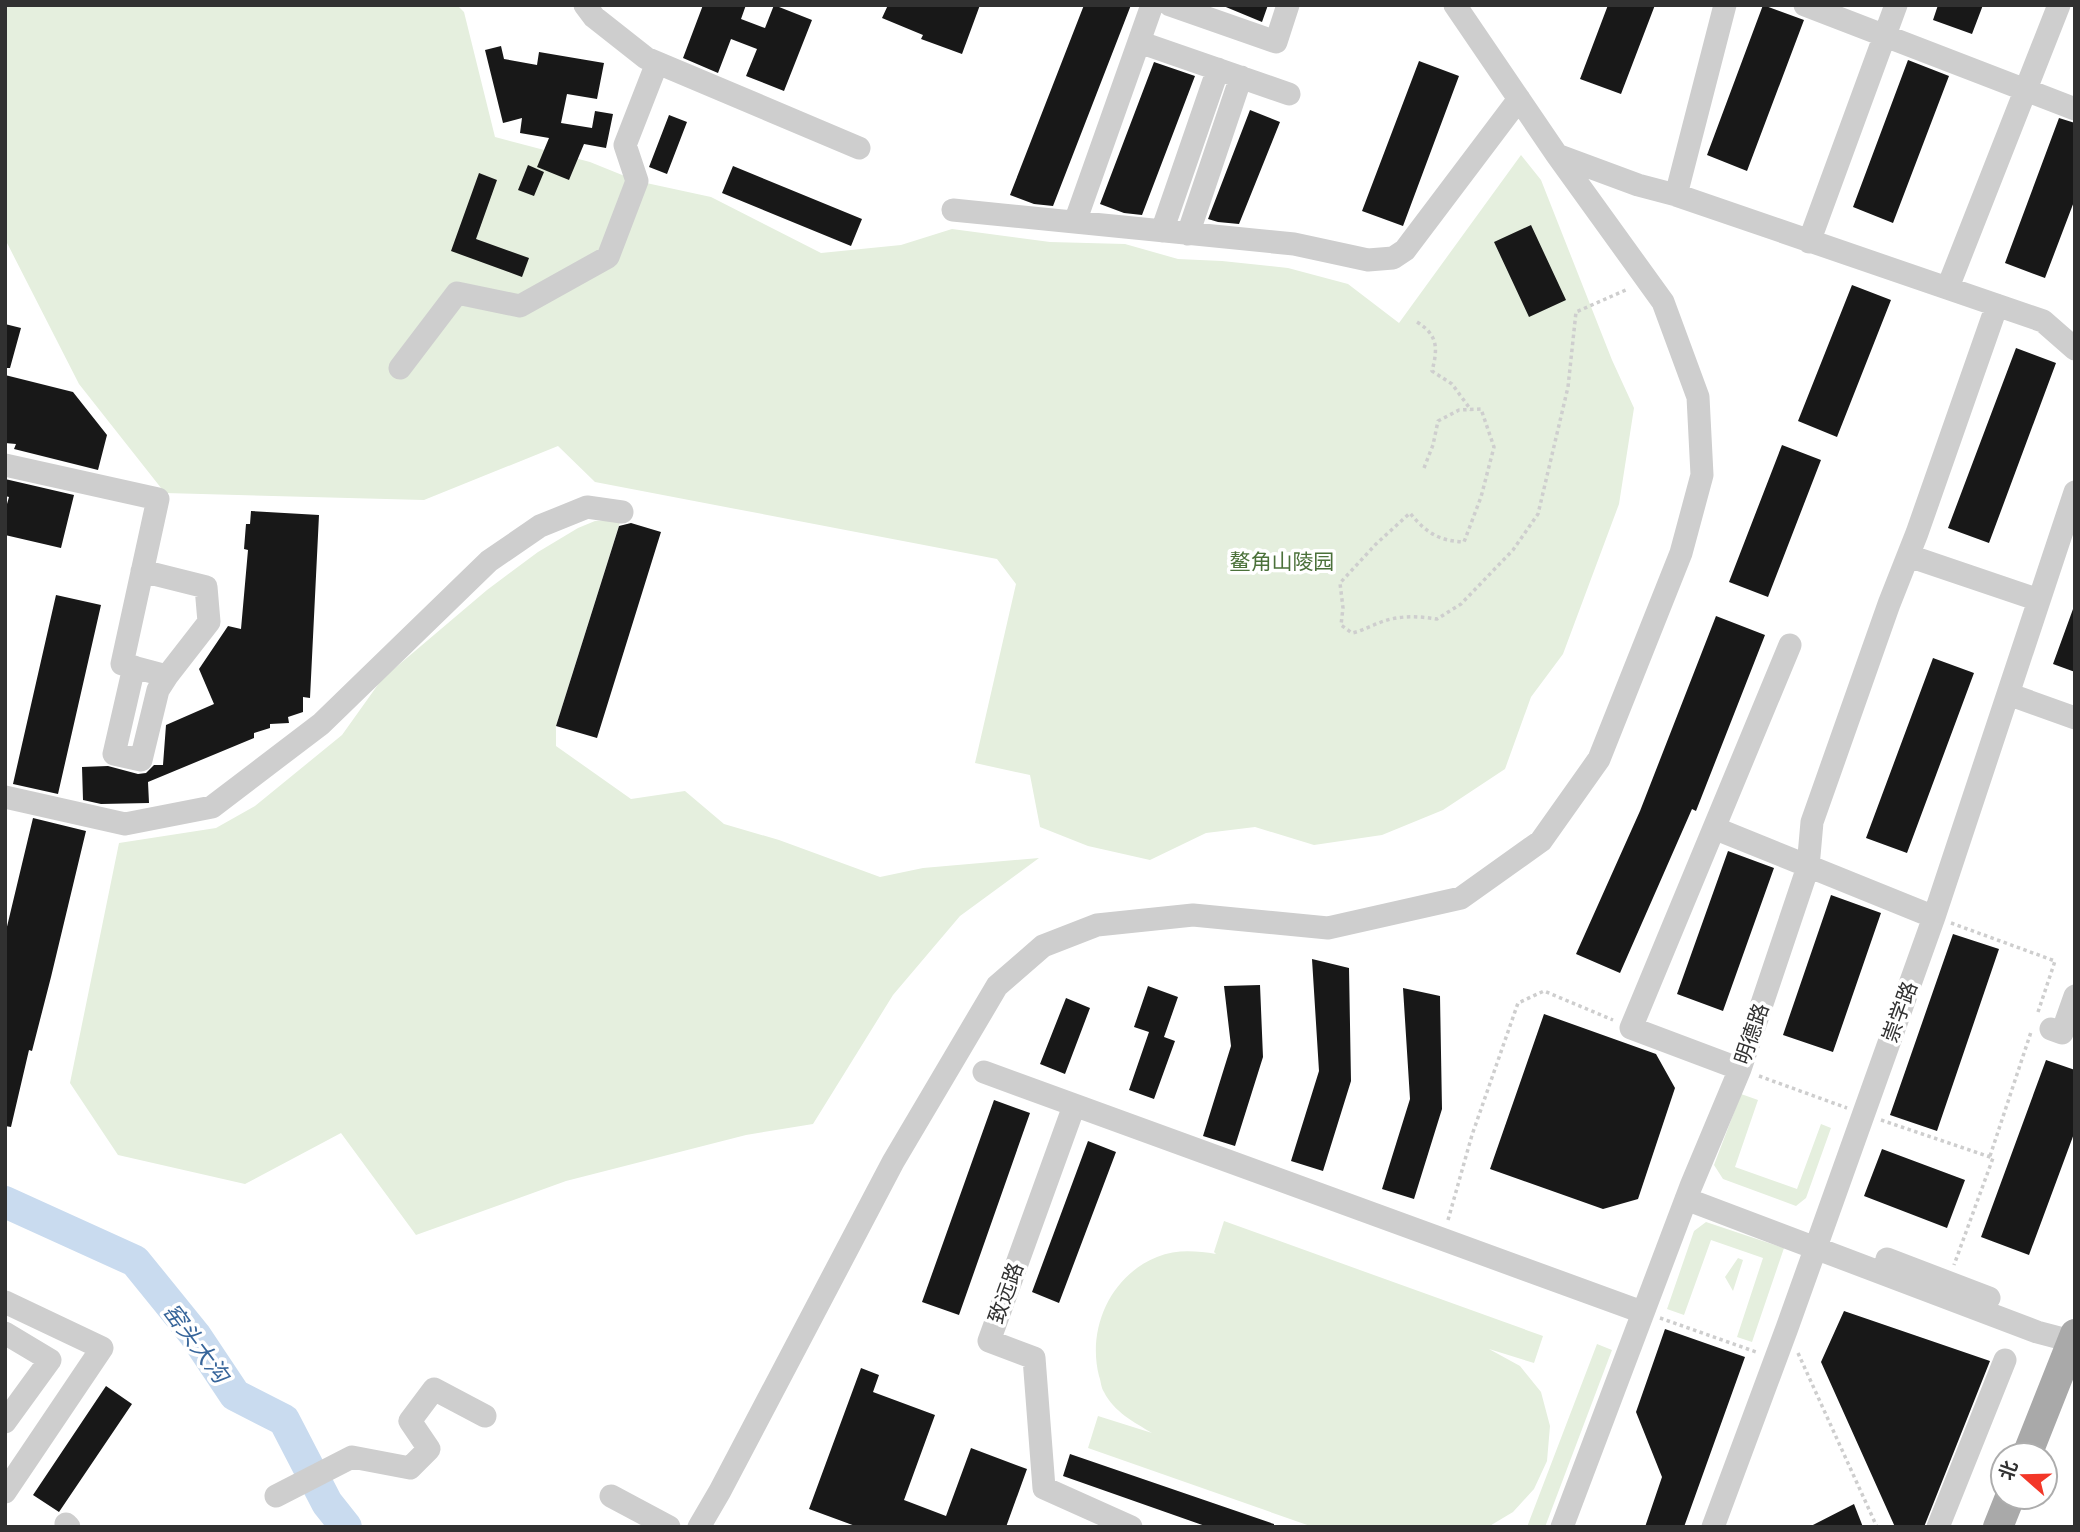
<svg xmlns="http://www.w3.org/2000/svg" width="2080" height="1532" viewBox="0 0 2080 1532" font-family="Figtree,'Noto Sans SC',sans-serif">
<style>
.green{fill:#e5efde}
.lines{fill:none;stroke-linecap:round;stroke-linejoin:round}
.river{stroke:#c9dbef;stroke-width:32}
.building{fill:#181818}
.path{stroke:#cecece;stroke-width:3.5;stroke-dasharray:3.5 3.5;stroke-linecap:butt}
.minor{stroke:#cecece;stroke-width:23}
.major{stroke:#a9a9a9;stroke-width:30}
.labels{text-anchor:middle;stroke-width:7;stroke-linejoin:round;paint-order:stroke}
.park-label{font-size:21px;fill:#4b713a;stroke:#fff}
.street-label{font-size:21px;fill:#313131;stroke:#fff}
.water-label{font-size:23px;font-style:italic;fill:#37659a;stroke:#fff}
</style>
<rect width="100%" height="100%" fill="#fff"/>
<path class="green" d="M5 5H457L464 12 495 137 590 162 637 181 711 197 821 253 901 245 952 229 1050 242 1125 244 1178 259 1222 261 1288 268 1348 284 1399 323 1521 155 1541 180 1612 360 1634 408 1619 504 1563 654 1531 697 1505 769 1443 810 1382 835 1314 845 1255 827 1206 833 1150 860 1088 846 1040 827 1030 775 975 763 1016 584 997 559 595 482 558 446 424 500 165 493 79 384 5 239Z
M621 519 556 726V746L631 799 685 791 724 824 779 840 880 877 923 868 1039 858 960 916 893 995 813 1124 746 1135 566 1181 416 1235 341 1133 245 1184 118 1155 70 1083 119 843 216 828 255 806 342 735 382 679 487 590 538 552 578 528 595 521Z
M1741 1094 1758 1100 1735 1167 1797 1189 1821 1124 1831 1128 1806 1198 1796 1206 1723 1179 1714 1165Z
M1224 1221 1543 1336 1534 1363 1489 1349 1520 1366 1541 1392 1550 1426 1547 1461 1534 1489 1513 1512 1488 1527H1313L1088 1448 1098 1416 1152 1433C1134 1422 1114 1412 1104 1392 1101 1388 1101 1381 1099 1376 1087 1329 1110 1276 1157 1257 1177 1249 1196 1251 1216 1254L1214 1252Z
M1706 1222 1784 1248 1752 1342 1737 1337 1763 1258 1711 1240 1684 1315 1667 1309 1694 1231Z
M1738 1258 1743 1260 1733 1291 1725 1277Z
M1597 1344 1612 1350 1545 1527H1527Z"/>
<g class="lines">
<path class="river" d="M5 1202 135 1261 195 1335 235 1395 284 1420 327 1503 346 1527"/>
</g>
<path class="building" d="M703 5H746L741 19 765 28 774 5 812 20 784 91 746 76 757 49 731 39 718 73 683 58Z
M888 5H980L962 54 921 39 923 35 882 18Z
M1084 5H1131L1053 206 1034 204 1010 195Z
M1221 5H1268L1262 22Z
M1608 5H1655L1621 94 1580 79Z
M1763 5 1804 20 1747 171 1707 155Z
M1938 5H1983L1972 34 1933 20Z
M501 46 504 59 537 65 539 52 604 63 597 99 567 94 561 123 592 128 595 111 613 114 606 148 584 144 569 180 537 167 549 138 520 133 522 118 503 123 485 50Z
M1908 60 1949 76 1893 223 1853 207Z
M1419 61 1459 76 1403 226 1362 211Z
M1154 62 1195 76 1142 215 1124 213 1100 204Z
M1250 110 1280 122 1239 224 1218 222 1208 219Z
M669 115 687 122 667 174 649 167Z
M2059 118 2075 123V199L2045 278 2005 263Z
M528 165 544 172 534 196 518 190Z
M733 166 862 219 851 246 722 193Z
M479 173 497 180 476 239 529 258 522 277 451 251Z
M1531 225 1566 300 1529 317 1494 242Z
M1852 285 1891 300 1837 437 1798 421Z
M5 324 21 328 10 368H5Z
M2016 348 2056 363 1989 543 1948 528Z
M5 375 73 392 107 435 98 470 14 449 16 444 5 443Z
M1782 445 1821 460 1768 597 1729 582Z
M5 479 74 495 61 548 5 535V511L9 497 5 496Z
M251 511 319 515 310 698 303 697V712L288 717 289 723 270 724V728L254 733V738L148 782 149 803 101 804 83 800 82 767 108 766 138 774 146 773 154 765H163L166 725 214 704 199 669 228 626 241 629 248 550 244 549 246 524H250Z
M631 523 661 532 597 738 556 726 619 526Z
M56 595 101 605 58 794 13 784Z
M2073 609H2075V672L2053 664Z
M1716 616 1765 635 1696 811 1692 809 1620 973 1576 954 1640 811Z
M1933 658 1974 673 1907 853 1866 838Z
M33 818 86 831 51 977 32 1051 29 1050 11 1127 5 1126V935Z
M1728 851 1774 868 1723 1011 1677 994Z
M1831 895 1881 913 1833 1052 1783 1035Z
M1953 934 1999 949 1937 1131 1890 1115Z
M1312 959 1349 968 1351 1081 1323 1171 1291 1161 1319 1071Z
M1260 985 1263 1057 1235 1146 1203 1136 1231 1046 1224 986Z
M1148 986 1178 997 1164 1037 1175 1041 1154 1099 1129 1090 1149 1032 1134 1027Z
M1403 988 1440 996 1442 1109 1414 1199 1382 1189 1410 1099Z
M1066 998 1090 1008 1065 1074 1040 1064Z
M1544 1014 1656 1054 1675 1088 1638 1199 1603 1209 1490 1169Z
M2046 1060 2075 1070V1131L2029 1255 1981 1237Z
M994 1100 1030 1113 959 1315 922 1302Z
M1088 1141 1116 1152 1059 1303 1032 1292Z
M1882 1149 1965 1180 1947 1228 1864 1196Z
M1844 1311 1990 1361 1924 1527H1895L1821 1362Z
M1665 1329 1745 1357 1684 1527H1645L1662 1477 1636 1412Z
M861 1368 879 1375 873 1392 935 1415 904 1500 946 1516 971 1448 1027 1469 1006 1527H858L809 1509Z
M106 1386 132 1404 59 1512 33 1495Z
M1070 1454 1274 1524V1527H1208L1063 1476Z
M1854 1504 1863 1527H1809Z"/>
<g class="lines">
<path class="path" d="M1417 322C1438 335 1438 348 1432 371L1452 384 1471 410
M1424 468 1433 445 1438 421 1459 410 1481 409 1494 447 1481 497 1464 542C1439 541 1425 532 1410 513L1376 544 1340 583 1343 608 1341 625 1352 633C1362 631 1370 626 1379 623 1397 615 1418 616 1437 619L1461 604 1513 550 1538 514 1568 387 1576 312 1628 289
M1951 923 2055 961 2037 1015
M1759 1076 1847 1108
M1881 1120 1993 1158 1954 1265
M1990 1156 2031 1032
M1448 1220 1472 1135 1518 1003 1544 991 1613 1020
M1660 1318 1759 1353
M1798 1353 1877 1527"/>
<path class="minor" d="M585 5 594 17 646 58 859 148
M1170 5 1276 42 1288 5
M1455 5 1557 155 1638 185 1676 195 2043 321 2075 349
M1805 5 2075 109
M1139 42 1289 94
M1676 195 1725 5
M953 210 1294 244 1368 260 1393 258 1405 250 1519 99
M1075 222 1152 5
M1162 231 1218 69
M1188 234 1241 77
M1809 242 1896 5
M1948 287 2059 5
M400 368 457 293 520 306 608 257 637 181 625 145 657 63
M5 465 158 499 122 664 167 676 209 622 206 587 142 571
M1909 556 2039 600
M134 667 114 754 141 760 158 690 167 676
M2008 694 2075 718
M5 797 125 824 212 807 321 724 489 561 540 526 587 507 622 512
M1714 828 1934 917
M2051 1029 2062 1033 2075 996
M1740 1069 1631 1028 1790 645
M984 1072 1642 1312
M1074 1106 989 1341 1034 1358 1044 1488 1131 1527
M1686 1199 2037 1332 2075 1342
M1887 1259 1989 1298
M5 1302 102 1348 5 1492
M5 1333 50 1360 5 1422
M276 1496 352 1457 410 1468 429 1449 410 1421 434 1389 485 1416
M611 1496 669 1527
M66 1524 69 1527
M699 1527 720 1491 893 1162 997 986 1043 946 1097 925 1193 915 1328 928 1461 898 1541 841 1599 759 1681 553 1702 475 1698 397 1663 302 1557 155
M1562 1527 1691 1186 1740 1069 1808 867 1812 822 1889 604 1917 533 1997 305
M1713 1527 1787 1328 1934 917 2075 492
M1938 1527 2005 1360"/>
<path class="major" d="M2027 1455 2075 1334
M1998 1527 2010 1497"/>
</g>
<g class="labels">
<g class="park-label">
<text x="1282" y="569">鳌角山陵园</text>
</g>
<g class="street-label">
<text transform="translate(1900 1012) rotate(-70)" y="7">崇学路</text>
<text transform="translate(1752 1034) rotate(-71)" y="7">明德路</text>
<text transform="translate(1006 1293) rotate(-70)" y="7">致远路</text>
</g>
<g class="water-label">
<text transform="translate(196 1343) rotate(53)" y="8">窑头大沟</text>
</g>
</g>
<rect width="2080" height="1532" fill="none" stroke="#313131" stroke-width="14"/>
<g transform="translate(2024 1476) rotate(290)"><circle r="33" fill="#ffffff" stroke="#adadad" stroke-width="2"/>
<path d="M0-5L12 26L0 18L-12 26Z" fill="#f33728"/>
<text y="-10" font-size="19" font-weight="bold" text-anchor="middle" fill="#313131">北</text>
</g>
</svg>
